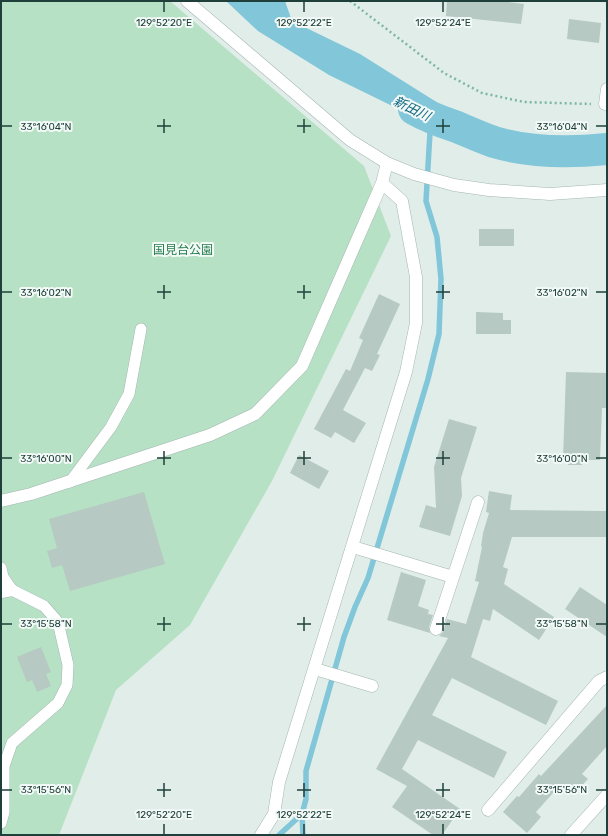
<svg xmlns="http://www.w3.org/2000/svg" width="608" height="836" viewBox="0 0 608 836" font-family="Rubik,'Noto Sans JP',sans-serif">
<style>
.green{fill:#b7e1c5}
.water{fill:#82c6d9}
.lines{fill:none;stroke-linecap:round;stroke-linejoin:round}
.stream{stroke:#82c6d9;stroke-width:5.5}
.river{stroke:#82c6d9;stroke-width:32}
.building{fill:#b6c9c2}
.service-casing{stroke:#a3b6b1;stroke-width:12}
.pedestrian-casing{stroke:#a3b6b1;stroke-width:13}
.minor-casing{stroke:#a3b6b1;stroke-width:13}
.path{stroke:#7db5a7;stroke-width:2.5;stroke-dasharray:2 3;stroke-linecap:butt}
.service{stroke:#fff;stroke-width:11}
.pedestrian{stroke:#fff;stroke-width:12}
.minor{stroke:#fff;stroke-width:12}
.ticks{fill:none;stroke:#1f403a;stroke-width:1.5}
.labels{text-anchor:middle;stroke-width:4;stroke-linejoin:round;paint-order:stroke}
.park-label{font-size:12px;fill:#247c4c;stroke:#f2f9f6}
.water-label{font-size:13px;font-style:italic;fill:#116984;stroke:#f2f9f6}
.ticks-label{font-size:10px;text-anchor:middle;fill:#1f403a;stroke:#f2f9f6;stroke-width:4;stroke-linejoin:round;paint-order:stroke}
</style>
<rect width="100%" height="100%" fill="#e1ede9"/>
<path class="green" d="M1 1H170L364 166 391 236 272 481 190 625 116 690 59 835H1Z"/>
<path class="water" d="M226 1H285L292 21 360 54 454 113 457 126 445 130 427 123 329 75 258 31Z"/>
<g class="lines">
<path class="stream" d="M279 835 302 814
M303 835 302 814 306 799V771L344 637 355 607 368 578 428 379 439 334 441 279 437 237 426 201 430 132 433 119"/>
<path class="river" d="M414 109C428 117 442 122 457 127 469 132 482 138 494 142 531 153 569 153 607 149"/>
</g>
<path class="building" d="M447 1H499L524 4 521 24 446 16Z
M569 19 601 23 599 43 567 39Z
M479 229H514V246H479Z
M379 294 400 304 377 354 380 355 372 371 365 368 343 410 366 423 354 443 335 432 331 438 314 429 346 369 350 371 363 340 359 338Z
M476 312 503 313V320H511V334H476Z
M566 372 607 373V408H602L600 460H582V465H568V459H563Z
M449 419 477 427 461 478 462 496 450 536 419 527 426 505 436 508 434 467Z
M299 455 329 471 319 489 290 473Z
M489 491 512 495 510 510 607 511V537H512L503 567 508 569 504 584 554 617 539 640 493 609 490 621 483 619 471 657 558 701 546 725 452 678 432 715 507 752 494 778 418 740 402 769 460 809 442 835H433L392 807 407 786 376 769 448 638 439 636 443 632 447 619 466 624 479 582 475 581 482 547 481 546 483 533 489 513 486 512Z
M144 492 165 564 70 591 62 565 52 568 47 551 57 548 49 519Z
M401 572 426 580 418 606 429 610 428 614 433 615 429 627 430 633 387 620Z
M580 587 607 605V637L565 609Z
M41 647 51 672 46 674 51 686 37 692 32 680 27 682 17 657Z
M607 705V746L582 774 588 779 573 795 561 784 536 812 541 817 527 833 503 812 517 796 519 797 539 774 541 776Z"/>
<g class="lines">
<g class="service-casing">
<path id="service" d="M70 482 111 427 129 394 141 329
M1 568 3 577 12 590 44 606 58 622 68 665 67 685 58 703 12 743 4 766V812L1 823"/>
</g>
<g class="pedestrian-casing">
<path id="pedestrian" d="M1 592 12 590"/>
</g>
<g class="minor-casing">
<path id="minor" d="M187 1 350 140 387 163 414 174 454 185 489 190 550 194 607 190
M605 104 607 89
M1 501 31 494 210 435 255 414 302 366 382 183 387 163
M353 547 453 577
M436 629 478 502
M315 669 372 686
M488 810 599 681 607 677
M261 835 274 814 279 782 406 372 416 323V277L402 201 382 183
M571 835 607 795"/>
</g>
<path class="path" d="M350 1 444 73 482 93 524 102 591 104"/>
<use href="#service" class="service"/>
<use href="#pedestrian" class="pedestrian"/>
<use href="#minor" class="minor"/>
</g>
<path class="ticks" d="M164 2V12M304 2V12M443 2V12M164 119V133M304 119V133M443 119V133M2 126H12M157 126H171M297 126H311M436 126H450M596 126H606M164 285V299M304 285V299M443 285V299M2 292H12M157 292H171M297 292H311M436 292H450M596 292H606M164 451V465M304 451V465M443 451V465M2 458H12M157 458H171M297 458H311M436 458H450M596 458H606M164 617V631M304 617V631M443 617V631M2 624H12M157 624H171M297 624H311M436 624H450M596 624H606M164 783V797M304 783V797M443 783V797M2 790H12M157 790H171M297 790H311M436 790H450M596 790H606M164 824V834M304 824V834M443 824V834"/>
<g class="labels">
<g class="park-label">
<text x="183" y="254">国見台公園</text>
</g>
<g class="water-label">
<text transform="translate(412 108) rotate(26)" y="5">新田川</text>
</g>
</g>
<g class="ticks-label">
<text x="164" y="26">129°52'20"E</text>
<text x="304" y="26">129°52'22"E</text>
<text x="443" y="26">129°52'24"E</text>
<text x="46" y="130">33°16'04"N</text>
<text x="562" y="130">33°16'04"N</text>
<text x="46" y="296">33°16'02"N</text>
<text x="562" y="296">33°16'02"N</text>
<text x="46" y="462">33°16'00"N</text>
<text x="562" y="462">33°16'00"N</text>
<text x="46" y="627">33°15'58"N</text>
<text x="562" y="627">33°15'58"N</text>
<text x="46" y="793">33°15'56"N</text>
<text x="562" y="793">33°15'56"N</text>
<text x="164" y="818">129°52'20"E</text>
<text x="304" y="818">129°52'22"E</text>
<text x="443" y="818">129°52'24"E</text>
</g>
<rect width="608" height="836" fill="none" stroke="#1f403a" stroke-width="4"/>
</svg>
